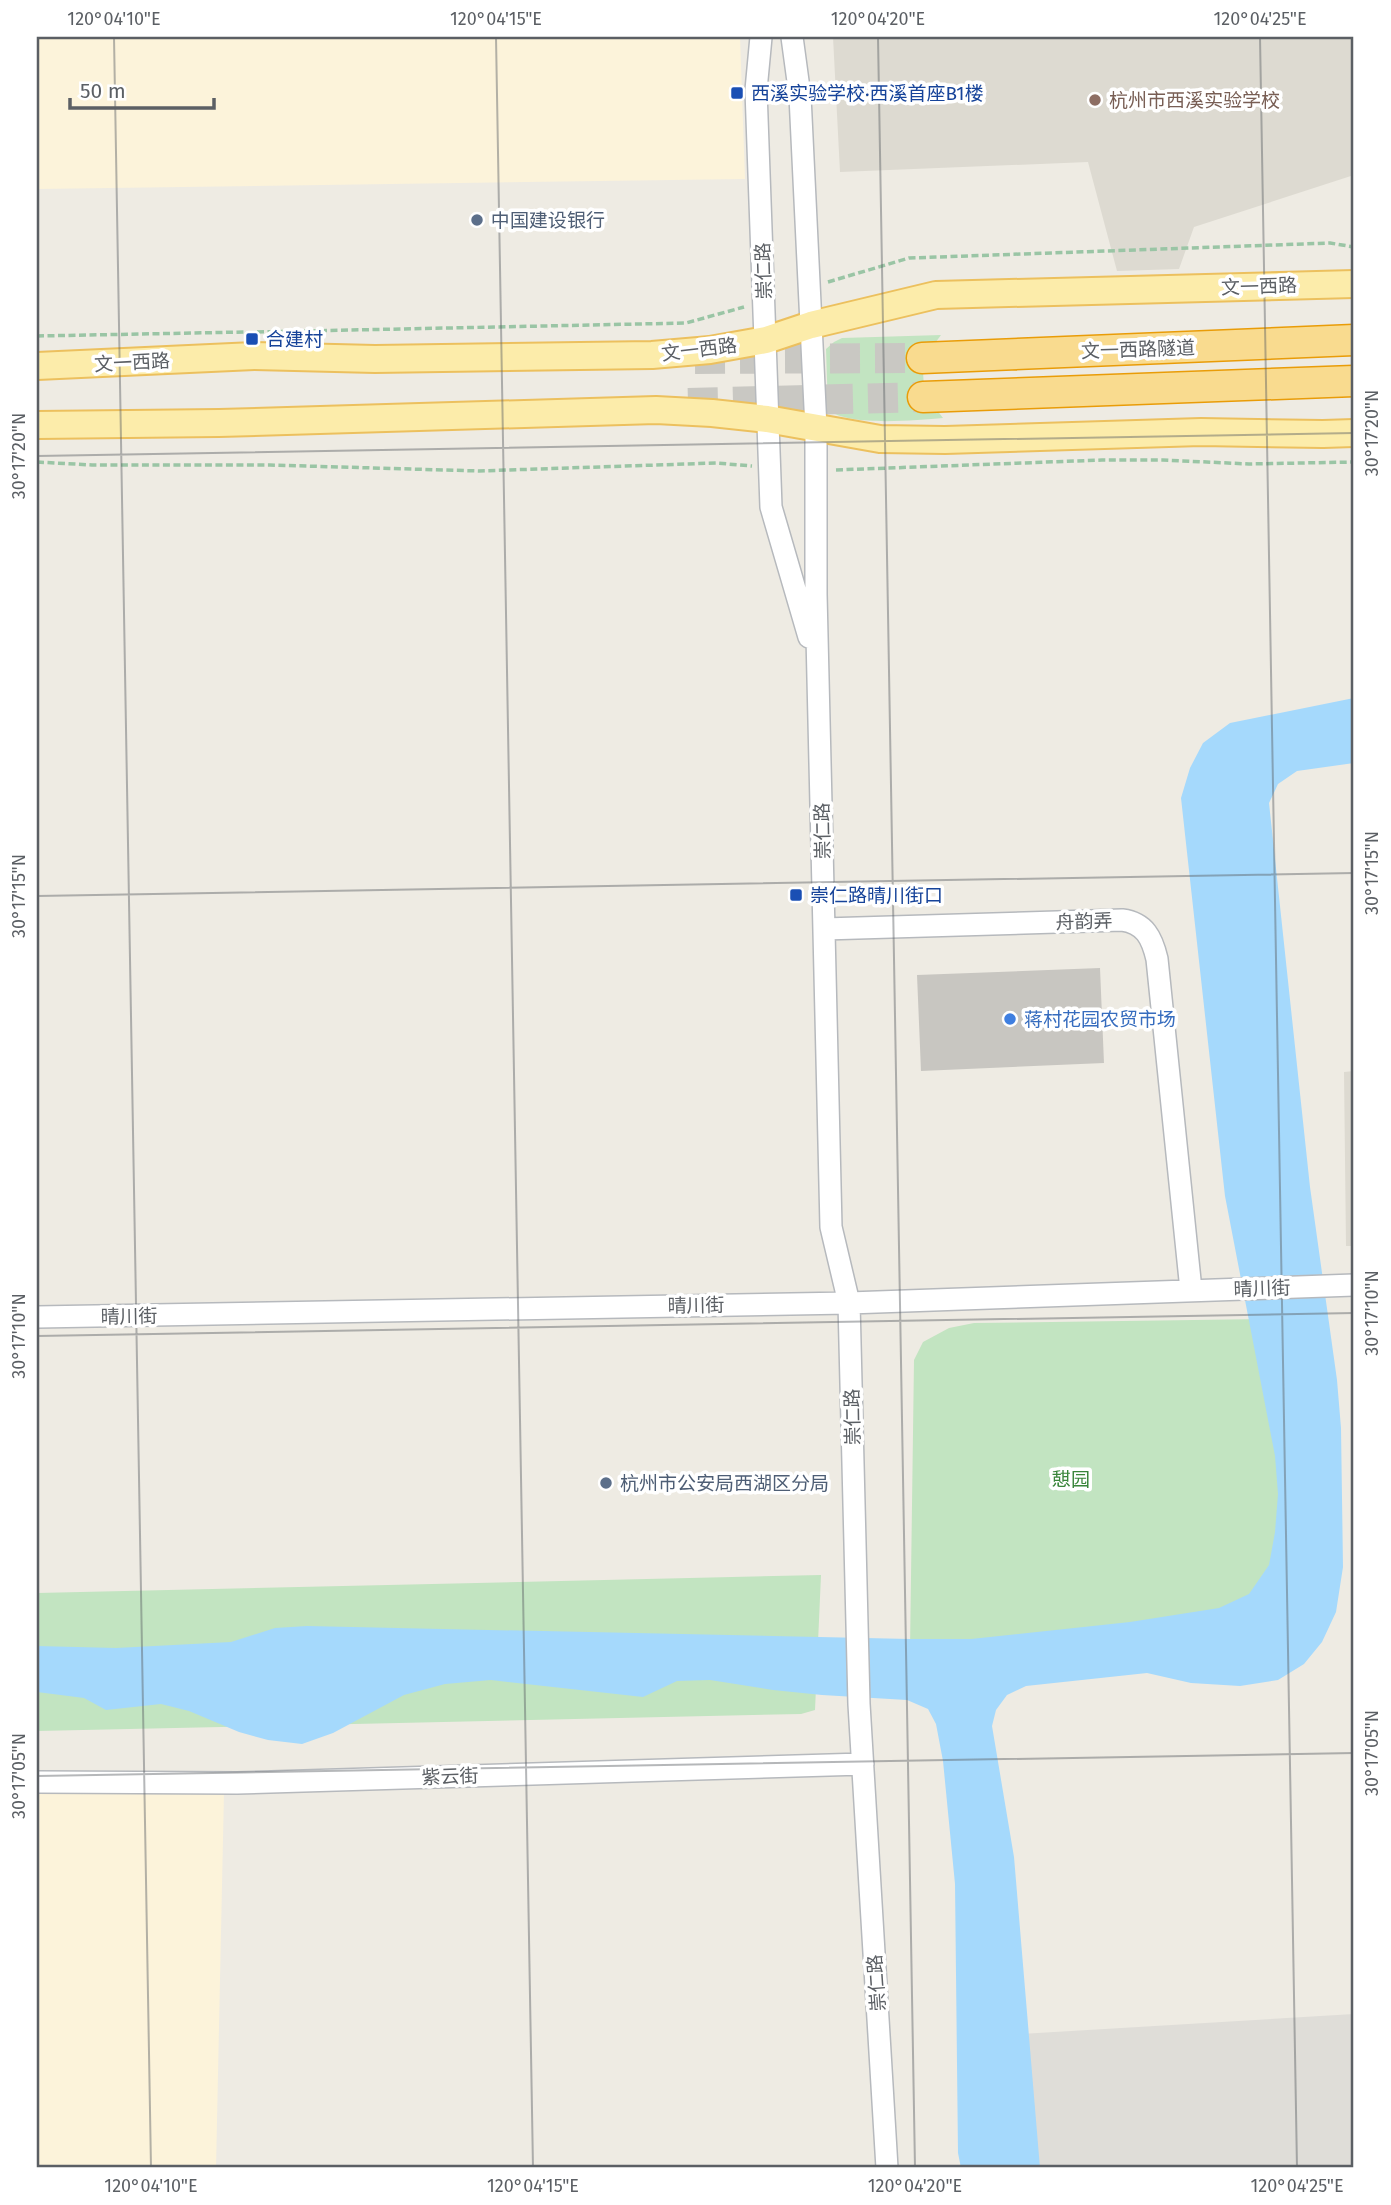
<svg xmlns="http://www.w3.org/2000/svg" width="1391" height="2205" viewBox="0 0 1391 2205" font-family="'Fira Sans','Noto Sans SC',sans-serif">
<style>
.commercial{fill:#fcf3da}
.industrial{fill:#dfddd8}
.education{fill:#dddad1}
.green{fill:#c2e4c1}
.water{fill:#a5d9fc}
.building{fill:#c8c6c1}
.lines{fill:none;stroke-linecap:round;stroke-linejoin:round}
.highway-tunnel{stroke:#c9c8c3;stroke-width:30;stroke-dasharray:30 15;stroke-linecap:butt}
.minor-casing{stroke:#b6b9bd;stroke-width:24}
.major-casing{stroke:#ecc05e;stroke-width:30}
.highway-casing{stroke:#e99c08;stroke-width:33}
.path{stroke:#9ac5a5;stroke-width:3.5;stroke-dasharray:7 3.5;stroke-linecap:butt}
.minor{stroke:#fff;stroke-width:21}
.major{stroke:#fcecaa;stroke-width:26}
.highway{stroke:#f9db8f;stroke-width:30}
.ticks{fill:none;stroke:#5b5f64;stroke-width:2;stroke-opacity:0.45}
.transit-dot{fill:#1a4fb4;stroke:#fff;stroke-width:2.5}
.education-dot{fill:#8d6e63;stroke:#fff;stroke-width:2.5}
.service-dot{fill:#5c6f8a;stroke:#fff;stroke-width:2.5}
.shop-dot{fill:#3f7fe0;stroke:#fff;stroke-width:2.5}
.labels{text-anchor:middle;stroke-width:7;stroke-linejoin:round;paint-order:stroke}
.transit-label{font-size:19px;fill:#164399;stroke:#fff;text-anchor:start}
.education-label{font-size:19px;fill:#785e54;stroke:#fff;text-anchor:start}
.service-label{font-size:19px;fill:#4e5e75;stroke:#fff;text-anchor:start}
.street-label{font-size:19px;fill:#5b5f64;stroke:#fff}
.shop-label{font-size:19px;fill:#366cbe;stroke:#fff;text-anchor:start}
.park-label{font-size:19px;fill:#39853a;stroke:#fff}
.neatline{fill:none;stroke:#5b5f64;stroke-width:2.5}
.ticks-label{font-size:18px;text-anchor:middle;fill:#5b5f64}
</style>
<rect width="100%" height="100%" fill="#eeebe3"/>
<path class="commercial" d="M37 37H740L745 179 37 189Z
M224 1792 216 2168H37V1793Z"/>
<path class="industrial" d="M1354 2014V2168H1032L1021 2034Z"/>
<path class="education" d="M833 37H1354V175L1194 227 1179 269 1117 271 1088 162 840 172Z
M1354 1071V1246H1346L1344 1072Z"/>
<path class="green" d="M941 335C916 367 918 387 943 418 915 420 851 427 828 410L826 349 834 342 842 338Z
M1265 1319 1290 1476 1278 1571 1234 1615 910 1650 914 1360 923 1342 949 1328 974 1323Z
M821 1575 815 1710 801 1714 37 1731V1593Z"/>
<path class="water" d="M1354 698V763L1297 771 1278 784 1269 803 1310 1187 1337 1380 1341 1428 1343 1567 1336 1612 1322 1642 1304 1664 1278 1680 1240 1686 1191 1683 1147 1673 1026 1686 1007 1695 996 1710 992 1726 1014 1857 1040 2168H961L958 2153 955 1884 943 1761 936 1724 928 1709 907 1700 822 1695 773 1690 710 1680 677 1681 643 1697 491 1680 445 1684 404 1695 333 1733 302 1744 268 1740 239 1732 189 1711 161 1704 106 1710 84 1698 37 1692V1646L116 1648 231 1642 275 1628 307 1626 910 1639H971L1130 1622 1219 1608 1249 1594 1269 1565 1275 1532 1278 1494 1275 1456 1225 1196 1181 798 1190 768 1203 743 1230 723Z"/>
<path class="building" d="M1100 968 1104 1063 921 1071 917 975Z"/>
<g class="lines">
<path class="highway-tunnel" d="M695 359 922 358
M688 403 923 397"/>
<g class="minor-casing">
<path id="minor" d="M761 37 756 90 771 507 809 637
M792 37 800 96 816 428V594L831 1227 849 1303 859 1704 887 2168
M824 929 1122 920C1145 923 1152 938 1157 959L1191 1290
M37 1317 849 1303 1354 1285
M37 1782 237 1783 863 1764"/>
</g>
<g class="major-casing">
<path id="major" d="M37 366 254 356 375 359 652 355 710 350 766 340 811 325 936 295 1354 284
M37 425 219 423 656 410 712 413 767 419 880 439 945 440 1201 432 1323 434 1354 433"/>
</g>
<g class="highway-casing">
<path id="highway" d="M922 358 1354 340
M923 397 1354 381"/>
</g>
<path class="path" d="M828 282 909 258 1330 243 1354 247
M257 332 686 323 744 307
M37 336 245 332
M37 462 92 465H270L479 471 716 463 752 466
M836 470 1102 460H1163L1249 464 1354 462"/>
<use href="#minor" class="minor"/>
<use href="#major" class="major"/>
<use href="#highway" class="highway"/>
</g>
<path class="ticks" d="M114 37 151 2168M496 37 533 2168M878 37 915 2168M1260 37 1297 2168M37 456 1354 433M37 896 1354 873M37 1336 1354 1313M37 1776 1354 1753"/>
<g class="transit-dot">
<rect x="730" y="86" width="14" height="14" rx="3.5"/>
<rect x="245" y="332" width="14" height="14" rx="3.5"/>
<rect x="789" y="888" width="14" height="14" rx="3.5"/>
</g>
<circle class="education-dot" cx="1095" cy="100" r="7"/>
<g class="service-dot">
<circle cx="477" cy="220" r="7"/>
<circle cx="606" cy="1483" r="7"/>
</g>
<circle class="shop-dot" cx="1010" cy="1019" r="7"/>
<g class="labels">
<g class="transit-label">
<text x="751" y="100">西溪实验学校·西溪首座B1楼</text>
<text x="266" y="346">合建村</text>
<text x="810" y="902">崇仁路晴川街口</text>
</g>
<g class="education-label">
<text x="1109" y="107">杭州市西溪实验学校</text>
</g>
<g class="service-label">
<text x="491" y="227">中国建设银行</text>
<text x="620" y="1490">杭州市公安局西湖区分局</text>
</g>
<g class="street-label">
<text transform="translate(763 271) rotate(-92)" y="7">崇仁路</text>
<text transform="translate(1259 286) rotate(-2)" y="7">文一西路</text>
<text transform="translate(699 349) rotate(-7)" y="7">文一西路</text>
<text transform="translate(1138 349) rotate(-2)" y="7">文一西路隧道</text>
<text transform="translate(132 362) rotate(-3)" y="7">文一西路</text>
<text transform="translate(822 831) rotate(-91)" y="7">崇仁路</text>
<text transform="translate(1084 921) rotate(-2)" y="7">舟韵弄</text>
<text transform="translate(1262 1288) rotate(-2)" y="7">晴川街</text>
<text transform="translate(696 1305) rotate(-1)" y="7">晴川街</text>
<text transform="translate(129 1316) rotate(-1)" y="7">晴川街</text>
<text transform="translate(852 1417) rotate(-91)" y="7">崇仁路</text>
<text transform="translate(450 1776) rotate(-2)" y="7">紫云街</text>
<text transform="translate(876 1983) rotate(-94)" y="7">崇仁路</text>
</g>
<g class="shop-label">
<text x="1024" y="1026">蒋村花园农贸市场</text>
</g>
<g class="park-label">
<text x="1071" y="1486">憇园</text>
</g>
</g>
<rect width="1391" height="2205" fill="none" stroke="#ffffff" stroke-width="77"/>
<path d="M70 98v10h144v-10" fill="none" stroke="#5b5f64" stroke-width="3.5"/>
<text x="80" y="98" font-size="21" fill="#5b5f64" stroke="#ffffff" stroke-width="5" paint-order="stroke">50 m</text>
<rect x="38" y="38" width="1314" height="2128" class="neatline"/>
<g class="ticks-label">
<text x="114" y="25">120°04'10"E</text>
<text x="496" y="25">120°04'15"E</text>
<text x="878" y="25">120°04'20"E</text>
<text x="1260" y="25">120°04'25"E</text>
<text transform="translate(1372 433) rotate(-90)" y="6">30°17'20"N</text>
<text transform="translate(19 456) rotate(-90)" y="6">30°17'20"N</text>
<text transform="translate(1372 873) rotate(-90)" y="6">30°17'15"N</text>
<text transform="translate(19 896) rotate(-90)" y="6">30°17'15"N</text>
<text transform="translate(1372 1313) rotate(-90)" y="6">30°17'10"N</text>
<text transform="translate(19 1336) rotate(-90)" y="6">30°17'10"N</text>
<text transform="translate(1372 1753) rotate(-90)" y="6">30°17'05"N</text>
<text transform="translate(19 1776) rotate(-90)" y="6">30°17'05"N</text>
<text x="151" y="2192">120°04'10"E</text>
<text x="533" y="2192">120°04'15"E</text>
<text x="915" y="2192">120°04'20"E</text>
<text x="1297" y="2192">120°04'25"E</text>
</g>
</svg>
